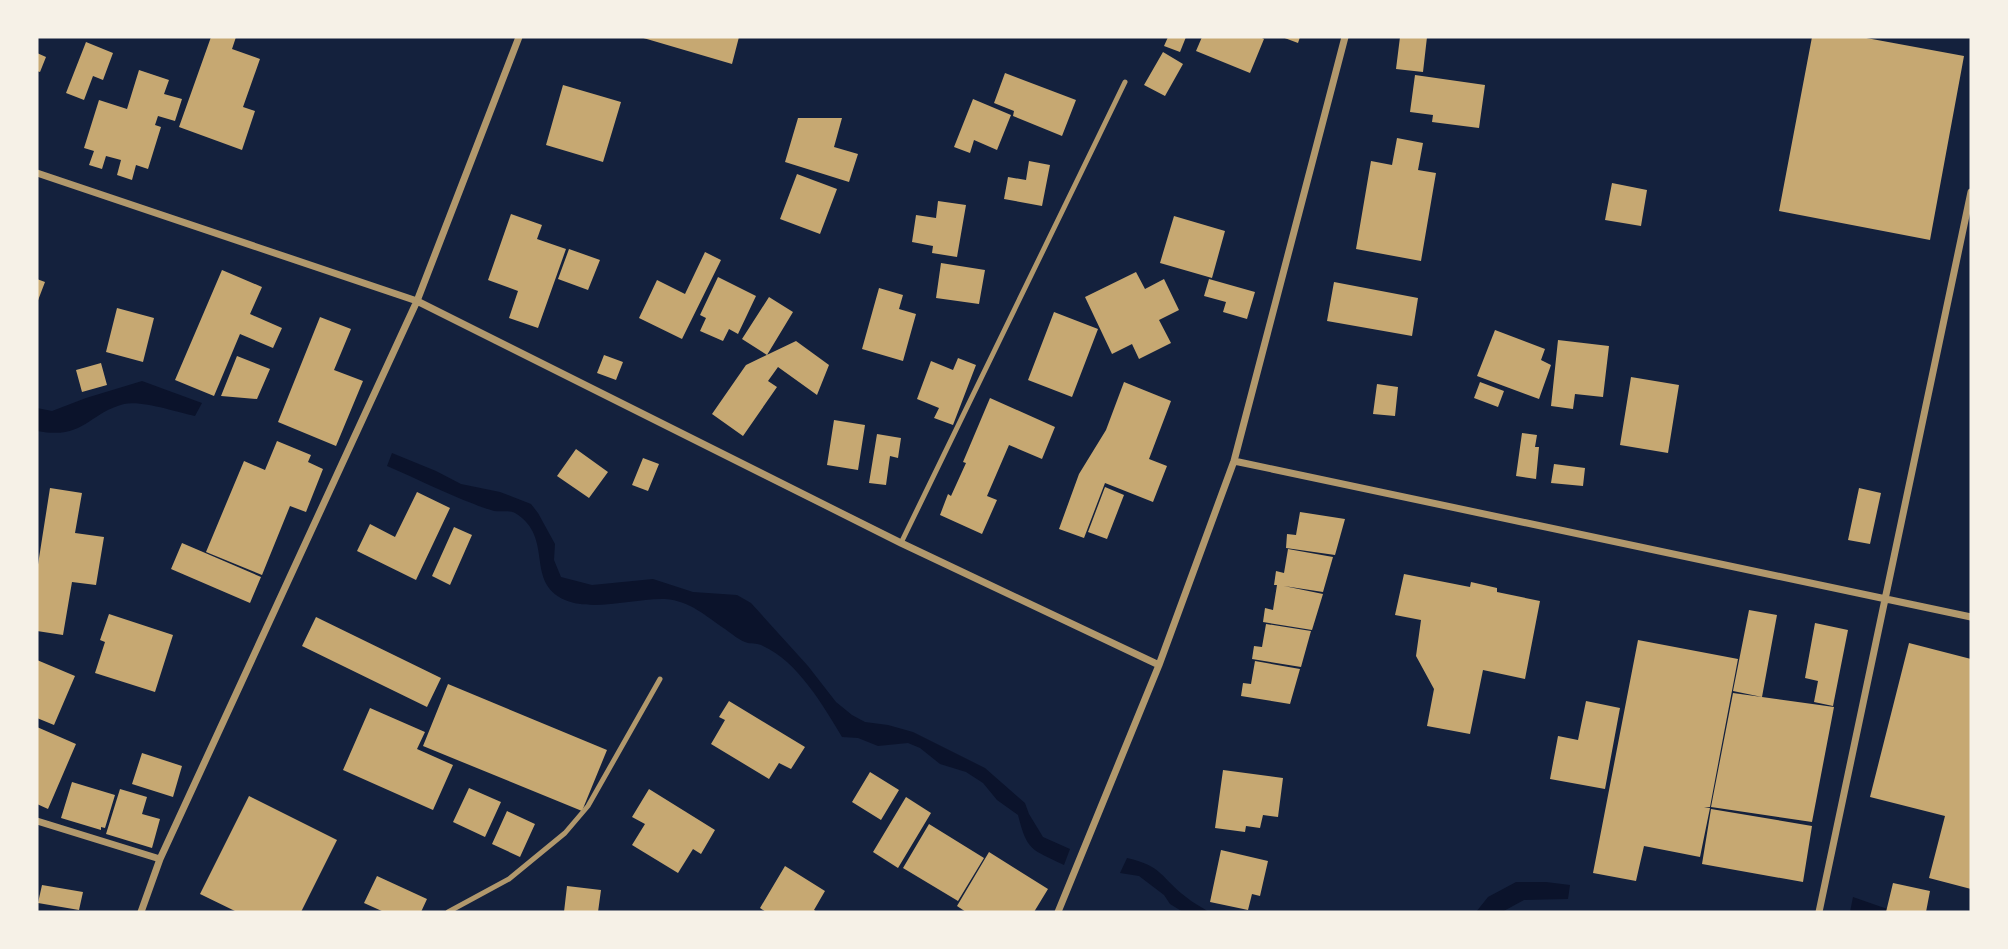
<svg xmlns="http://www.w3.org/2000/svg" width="2008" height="949" viewBox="0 0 2008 949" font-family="'Open Sans',sans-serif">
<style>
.water{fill:#0b132b}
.building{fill:#c6a872}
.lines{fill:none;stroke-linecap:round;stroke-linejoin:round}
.service{stroke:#b1986c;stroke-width:5}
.minor{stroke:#b1986c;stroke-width:7}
</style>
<rect width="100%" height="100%" fill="#14213d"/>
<path class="water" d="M142 381 202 403 195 416C176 412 142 400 124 404 87 414 84 440 37 431V408L52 411 86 398Z
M392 453 436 471 461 484 500 492 531 504 538 513 555 544 554 560 561 577 592 585 653 579 693 592 737 595 751 603 808 666 836 702 852 715 865 722 888 725 913 732 985 768 1025 803 1029 814 1043 837 1070 849 1064 865C1031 849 1027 851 1018 815L997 800 983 783 966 772 940 764 920 748 908 743 878 746 858 738 842 737C823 705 797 661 763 646 758 643 753 644 748 643 740 641 732 634 725 629 705 616 691 601 665 599 635 598 593 612 565 600 524 582 555 537 515 513 509 510 501 512 494 511 488 509 480 507 474 504 444 493 416 478 387 466Z
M1127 858C1163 866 1161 878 1186 897 1193 903 1202 907 1209 912H1183L1170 904 1164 895 1139 876 1120 873Z
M1516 882H1546L1570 885 1568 899 1524 900 1502 912H1476L1488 897Z
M1853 897 1896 912H1850Z"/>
<path class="building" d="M211 37H236L232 49 260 59 243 107 255 111 242 150 179 127Z
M640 37H739L732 64Z
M1168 37H1186L1180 52 1164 46Z
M1202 37H1260L1264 39 1250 73 1196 51Z
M1282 37H1300L1298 43Z
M1400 37H1427L1423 72 1396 69Z
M1812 37H1861L1964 56 1930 240 1779 211Z
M86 42 113 53 103 80 93 76 84 100 66 93Z
M1163 52 1183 64 1165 96 1144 85Z
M37 53 46 57 40 72 37 71Z
M139 70 169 80 164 94 182 99 175 121 158 116 155 125 161 127 148 169 136 165 132 180 117 175 121 160 106 156 102 169 89 165 94 151 84 148 99 100 127 109Z
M1005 73 1076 100 1062 136 1013 116 1014 111 994 103Z
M1415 75 1485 85 1479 128 1432 122 1433 115 1410 112Z
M563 85 621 102 603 162 546 145Z
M973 99 1011 115 997 150 974 140 970 153 954 147Z
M798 118H842L834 147 858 154 849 182 785 162Z
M1397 138 1423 143 1418 170 1436 173 1421 261 1356 249 1371 161 1392 165Z
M1029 161 1050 165 1042 206 1004 199 1008 177 1026 180Z
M797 174 837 189 820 234 780 219Z
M1612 183 1647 190 1641 226 1605 220Z
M938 201 966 205 957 257 932 253 933 246 912 242 916 215 936 218Z
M511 214 542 225 537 239 566 249 538 328 509 318 518 291 488 280Z
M1174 216 1225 231 1212 278 1160 263Z
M569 249 600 260 588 290 558 279Z
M705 252 721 260 682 339 639 318 657 280 685 294Z
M941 263 985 270 979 304 936 298Z
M222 270 262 287 250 314 282 328 273 348 240 334 214 396 175 380Z
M1136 272 1145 289 1164 279 1179 310 1159 320 1171 343 1139 359 1132 344 1112 354 1085 297Z
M718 277 756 296 738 334 729 329 723 341 700 331 706 318 700 315Z
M37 279 45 282 37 303Z
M1209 279 1255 292 1247 319 1223 312 1226 302 1204 296Z
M1334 282 1418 298 1412 336 1327 321Z
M879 288 903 295 899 309 916 314 903 361 862 349Z
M769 297 793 312 767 355 742 339Z
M117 308 154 318 143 362 106 352Z
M1054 312 1098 329 1072 397 1028 380Z
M320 317 351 329 334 370 363 381 336 446 278 422Z
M1495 330 1545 349 1541 360 1551 365 1539 399 1477 376Z
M1558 340 1609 346 1603 397 1575 394 1573 409 1551 406Z
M796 341 829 365 817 395 778 367 768 381 777 387 743 436 712 414 746 365Z
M604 355 623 362 616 380 597 373Z
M237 356 270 369 257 399 221 396Z
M958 358 976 365 953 425 934 418 939 408 917 399 931 361 953 370Z
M101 363 107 385 82 392 76 370Z
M1631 377 1679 385 1668 453 1620 445Z
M1124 382 1171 401 1149 459 1167 466 1153 502 1105 483 1084 538 1059 529 1079 474 1106 430Z
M1480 382 1504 391 1498 407 1474 398Z
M1377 384 1398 387 1395 416 1373 414Z
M990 398 1055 427 1042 459 1009 445 987 496 997 500 982 534 940 515 948 494 951 496 966 463 963 462Z
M834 420 865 425 858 470 827 465Z
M1522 433 1537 435 1535 447H1539L1536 479 1516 476Z
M877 434 901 438 898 458 890 456 886 485 869 483Z
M277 441 311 455 308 462 323 469 306 512 290 506 262 575 206 552 244 461 265 470Z
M576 449 608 472 589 498 557 476Z
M643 458 659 464 648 491 632 485Z
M1554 464 1585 468 1583 486 1551 483Z
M1105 487 1124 495 1107 539 1088 532Z
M50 488 82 493 75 533 104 537 96 585 72 582 63 635 37 631V571Z
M1859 488 1881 493 1870 544 1848 540Z
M417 492 450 508 416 580 357 551 370 524 395 537Z
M1300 512 1345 519 1335 555 1286 548 1287 534 1296 535Z
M454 527 472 535 450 585 432 576Z
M182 543 261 577 250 603 171 569Z
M1288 549 1333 557 1323 592 1284 586 1323 594 1312 630 1263 622 1265 608 1273 610 1277 585H1274L1276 571 1284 573Z
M1404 574 1470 587 1471 582 1497 588V592L1540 601 1525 679 1483 670 1470 734 1427 726 1434 689 1416 656 1421 620 1395 615Z
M1749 610 1777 615 1762 697 1733 691Z
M109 614 173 635 155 692 95 673 105 642 100 640Z
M316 617 441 678 427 707 302 646Z
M1815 623 1848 630 1833 706 1814 702 1818 681 1805 678Z
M1266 624 1311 631 1301 667 1252 659 1254 646 1262 647Z
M1638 640 1738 659 1710 807H1704L1710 808 1700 857 1644 846 1636 881 1593 873Z
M1909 643 1971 659V889L1929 878 1945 816 1870 797Z
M37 660 75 676 54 725 37 718Z
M1255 661 1300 669 1290 704 1241 696 1243 683 1251 684Z
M448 684 607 750 582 811 423 746Z
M1733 693 1834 707 1812 822 1711 807Z
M729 701 805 747 791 769 779 763 769 779 711 744 725 720 719 717Z
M1586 701 1620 708 1605 789 1550 779 1558 736 1578 740Z
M370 708 425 732 417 749 453 765 433 810 343 770Z
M37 727 76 744 48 809 37 804Z
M142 753 182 766 173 797 132 784Z
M1223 770 1283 778 1278 817 1263 815 1260 828 1246 826 1245 832 1215 828Z
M870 772 899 790 881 820 852 802Z
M72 782 115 795 105 828 101 827V830L61 818Z
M469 788 501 802 485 837 453 822Z
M120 789 147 797 142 814 160 819 152 848 106 834Z
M649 789 715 830 701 854 693 849 678 873 632 845 645 824 632 817Z
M249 796 337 840 301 912H237L200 894Z
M906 797 931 813 898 868 873 852Z
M1711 809 1812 826 1803 882 1702 864Z
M507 811 535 824 520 857 492 844Z
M929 824 984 858 958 901 903 868Z
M1221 850 1268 861 1260 896 1252 894 1248 910 1210 902Z
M989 852 1048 889 1034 912H966L957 906Z
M785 866 825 891 814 910 817 912H766L760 908Z
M377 876 427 899 421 912H384L364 903Z
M1893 883 1930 891 1926 912H1886Z
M42 885 83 892 79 910 38 903Z
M567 886 601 890 598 912H564Z"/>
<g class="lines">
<path class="service" d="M901 543 1125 82
M448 912 509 879 565 833 588 806 660 679"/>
<path class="minor" d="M37 173 417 301 901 543 1159 665
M1234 461 1971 617
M37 821 160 859
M141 912 160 859 417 301 519 37
M1058 912 1159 665 1234 461 1345 37
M1819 912 1971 192"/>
</g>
<rect width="2008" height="949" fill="none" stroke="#f6f1e7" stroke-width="77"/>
</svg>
